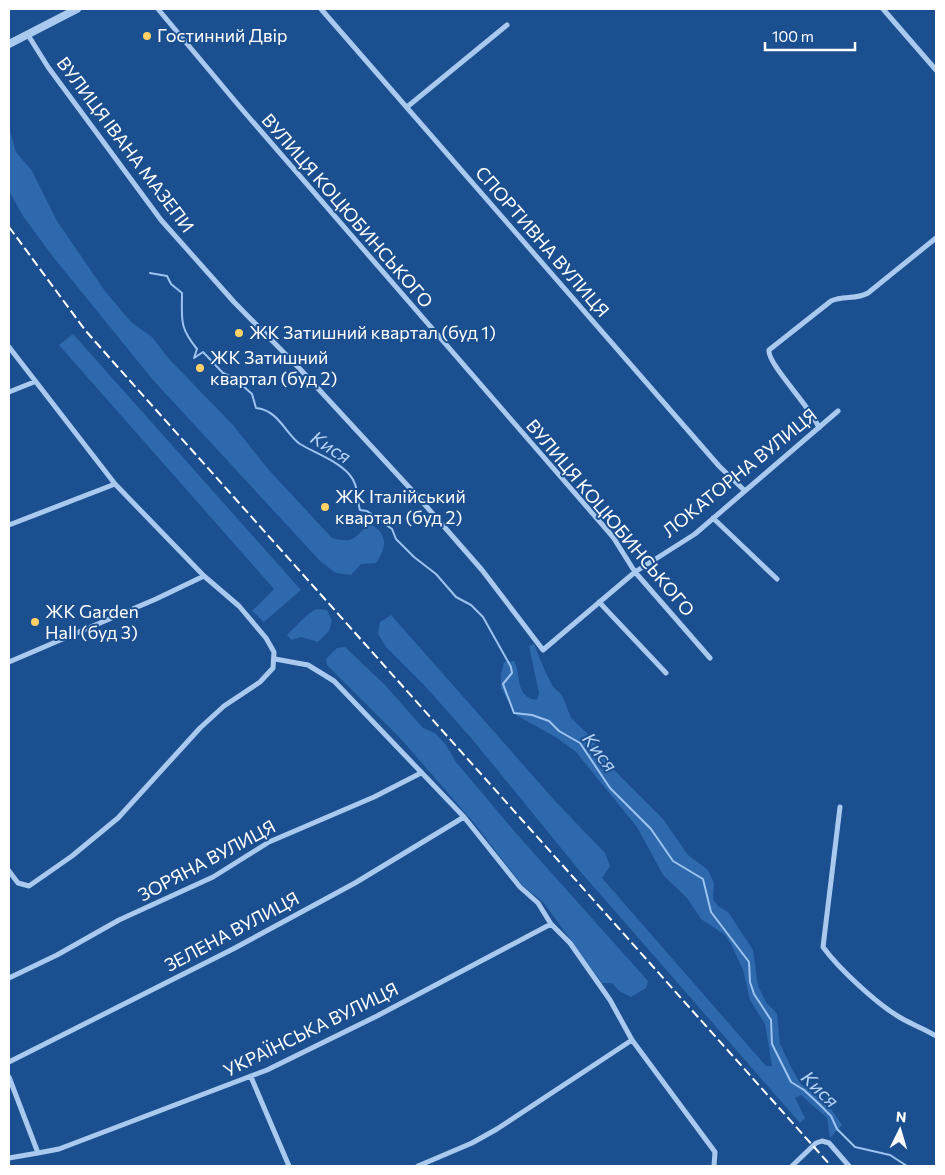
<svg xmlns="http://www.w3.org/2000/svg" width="945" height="1175" viewBox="0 0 945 1175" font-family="Commissioner,sans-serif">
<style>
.green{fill:#2e69ad}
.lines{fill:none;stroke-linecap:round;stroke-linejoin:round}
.stream{stroke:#9cc4f0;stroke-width:2}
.minor{stroke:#a9c9ee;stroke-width:5}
.tertiary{stroke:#a9c9ee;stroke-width:8}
.rail{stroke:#fff;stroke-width:2;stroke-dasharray:9 4;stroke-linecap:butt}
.poi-dot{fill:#ffd166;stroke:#1b4f8f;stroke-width:2}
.labels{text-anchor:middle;stroke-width:4;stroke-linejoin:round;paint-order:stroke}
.poi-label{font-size:18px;fill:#fff;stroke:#1b4f8f;text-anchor:start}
.street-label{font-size:18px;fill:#fff;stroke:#1b4f8f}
.water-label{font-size:19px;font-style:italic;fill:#b5d3f5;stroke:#1b4f8f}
</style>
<rect width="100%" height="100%" fill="#1b4f8f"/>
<path class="green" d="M9 128 16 152 32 171 57 221 105 291 131 322 152 337 169 359 233 425 268 469 332 538C356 544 353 537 370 524 388 533 387 548 376 563L361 564 351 575 336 573 321 562 153 380 54 258 23 216 9 191Z
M73 334 301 590 264 622 252 611 274 589 59 345Z
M316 609 327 610 332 621 329 631 318 642 301 637 291 640 287 635 307 615Z
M391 615 556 802 605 853 610 866 602 878 766 1066H772L765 1024 750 1000 743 970 731 944 725 935 701 919 687 898 663 875 637 827 576 752 557 738 516 715 501 688V674L504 662 514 661C522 675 514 697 537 700L539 693 529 646 534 644 545 671 553 687 562 695 571 718 588 734 614 770 663 819 688 855 708 870 714 883 713 899 718 906 728 912 753 950 758 986 766 1002 777 1014 780 1044 791 1067 800 1083 831 1109 842 1125 830 1138 827 1118 801 1095 795 1098 805 1118 800 1123 579 870 472 739 425 686 386 647 378 634 380 622Z
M345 647 385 685 423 728 435 733 446 745 456 762 514 831 648 981 646 988 631 997 619 991 612 983H602L544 903 523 886 474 823 401 739 327 665 326 659 337 648Z"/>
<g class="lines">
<path class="stream" d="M150 273 167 276 171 284 182 293C182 320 179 327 197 349L194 358 203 352 223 373 234 378 252 394 256 408C279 410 286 435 300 444 315 453 336 460 349 474 359 485 356 497 360 510L367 511 392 529 396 539 414 557 436 574 456 597 471 605 483 617 511 667 512 673 503 684 514 713 532 715 549 721 559 731 580 743 610 788 651 829 673 861 703 879 711 912 749 962 750 982 754 994 771 1020 772 1044 791 1082 804 1090 818 1103 831 1116 837 1129 855 1147 890 1155 907 1166"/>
<path class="minor" d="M158 9 240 107 613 537 635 572 710 658
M321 9 719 466 745 491
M883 9 936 70
M28 35 48 67 161 220 234 302 300 369 419 498 482 570 543 650 635 572 695 534 838 411
M407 107 507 25
M9 347 115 484 204 576 239 606 266 638 274 652 273 668 260 682 224 706 200 728 118 818 72 856 29 886 18 883 9 871
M9 392 34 382
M819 428C812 408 767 364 769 350L831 301C843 295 856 300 868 293L936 238
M713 518 777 579
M9 525 115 484
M599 602 666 673
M275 659 308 665 334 681 464 817 520 887 538 903 551 924 570 943 610 1000 632 1040 715 1152 714 1166
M9 662 156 599 204 576
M840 807 823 947C839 969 878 1005 901 1018 913 1025 925 1029 936 1036
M9 978 57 955 119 920 213 877 269 842 374 797 421 773
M9 1062 233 949 355 883 464 817
M9 1077 38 1153 59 1149 267 1070 377 1016 551 924
M251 1077 289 1166
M9 1158 38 1153
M418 1166 472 1143 497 1129 632 1040
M792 1166 816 1143 822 1141 829 1143 849 1166"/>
<path class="tertiary" d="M9 44 77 9"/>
<path class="rail" d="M9 227 85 330 115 364 831 1166"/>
</g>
<g class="poi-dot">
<circle cx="147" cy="36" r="5"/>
<circle cx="239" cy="333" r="5"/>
<circle cx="200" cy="368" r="5"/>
<circle cx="325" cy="507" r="5"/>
<circle cx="35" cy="622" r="5"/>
</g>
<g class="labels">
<g class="poi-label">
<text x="157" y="42">Гостинний Двір</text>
<text x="249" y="339">ЖК Затишний квартал (буд 1)</text>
<text x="210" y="364">ЖК Затишний<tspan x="210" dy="21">квартал (буд 2)</tspan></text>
<text x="335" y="503">ЖК Італійський<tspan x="335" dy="21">квартал (буд 2)</tspan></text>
<text x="45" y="618">ЖК Garden<tspan x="45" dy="21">Hall (буд 3)</tspan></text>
</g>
<g class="street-label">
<text transform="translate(125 145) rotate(53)" y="6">ВУЛИЦЯ ІВАНА МАЗЕПИ</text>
<text transform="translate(347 211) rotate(49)" y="6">ВУЛИЦЯ КОЦЮБИНСЬКОГО</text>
<text transform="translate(542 242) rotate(49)" y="6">СПОРТИВНА ВУЛИЦЯ</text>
<text transform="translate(740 473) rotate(-39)" y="6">ЛОКАТОРНА ВУЛИЦЯ</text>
<text transform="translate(610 518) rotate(50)" y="6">ВУЛИЦЯ КОЦЮБИНСЬКОГО</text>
<text transform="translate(207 861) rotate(-28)" y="6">ЗОРЯНА ВУЛИЦЯ</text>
<text transform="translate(232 932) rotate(-28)" y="6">ЗЕЛЕНА ВУЛИЦЯ</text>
<text transform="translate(311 1030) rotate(-26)" y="6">УКРАЇНСЬКА ВУЛИЦЯ</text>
</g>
<g class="water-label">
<text transform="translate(331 447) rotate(32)" y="7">Кися</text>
<text transform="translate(600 752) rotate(52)" y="7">Кися</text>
<text transform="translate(820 1089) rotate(44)" y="7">Кися</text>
</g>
</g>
<rect width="945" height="1175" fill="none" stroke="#ffffff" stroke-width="20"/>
<g transform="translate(900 1130) rotate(5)" stroke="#1b4f8f" stroke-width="4" paint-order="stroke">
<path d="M0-4L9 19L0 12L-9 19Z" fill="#ffffff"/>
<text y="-8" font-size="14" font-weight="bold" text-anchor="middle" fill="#ffffff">N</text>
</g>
<path d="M765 42v8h90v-8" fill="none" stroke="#ffffff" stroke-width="2.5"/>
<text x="772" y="42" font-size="15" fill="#ffffff" stroke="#1b4f8f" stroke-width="4" paint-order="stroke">100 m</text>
</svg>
